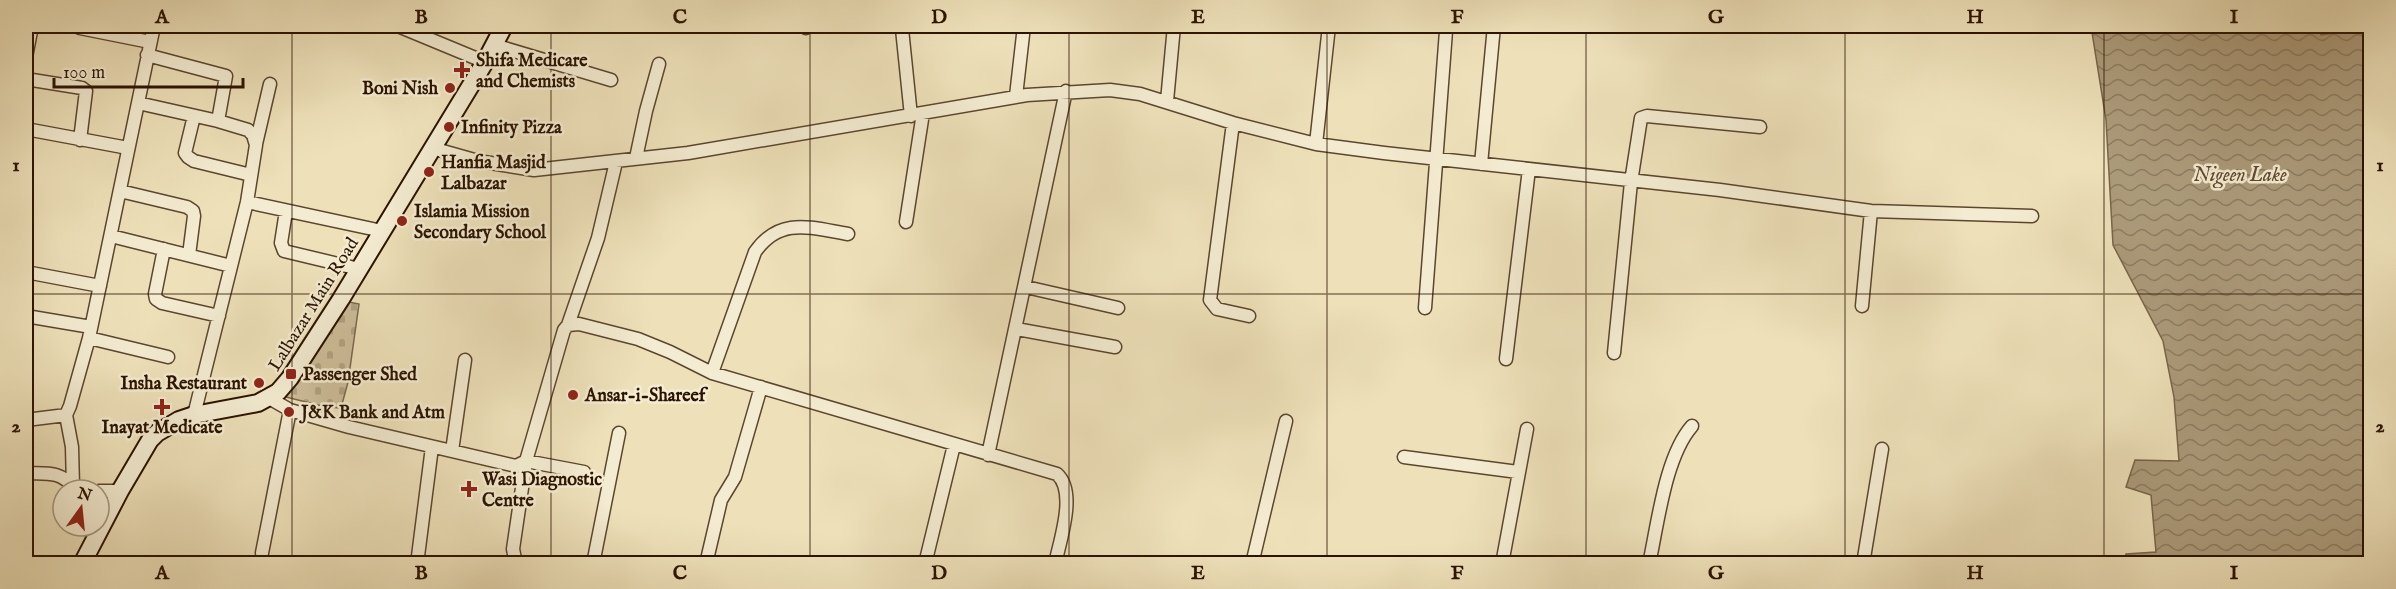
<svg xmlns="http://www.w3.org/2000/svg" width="2396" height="589" viewBox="0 0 2396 589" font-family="'IM FELL English',serif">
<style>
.cemetery{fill:url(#cemetery-stones);stroke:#7c684d;stroke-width:1.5}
.water{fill:url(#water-waves);stroke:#78654a;stroke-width:1.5}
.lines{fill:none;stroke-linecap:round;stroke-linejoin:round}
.minor-casing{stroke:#5c462e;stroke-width:15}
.secondary-casing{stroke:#2b1300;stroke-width:20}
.minor{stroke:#f4ecd2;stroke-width:12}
.secondary{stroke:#f4ecd2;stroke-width:16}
.grid{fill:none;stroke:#2b1300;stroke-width:1.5;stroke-opacity:0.55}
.poi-dot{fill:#8f2418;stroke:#f4ecd2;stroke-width:2}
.labels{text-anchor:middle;stroke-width:5;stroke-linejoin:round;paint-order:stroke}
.poi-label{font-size:18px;font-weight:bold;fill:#2b1300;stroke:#f4ecd2;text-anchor:start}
.street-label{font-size:18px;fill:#2b1300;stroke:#f4ecd2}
.water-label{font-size:20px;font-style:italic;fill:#5f4931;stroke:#f4ecd2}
.neatline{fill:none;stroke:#2b1300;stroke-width:2}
.grid-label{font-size:20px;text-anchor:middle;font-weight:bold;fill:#2b1300}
</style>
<defs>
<pattern id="cemetery-stones" width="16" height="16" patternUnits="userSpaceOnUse" patternTransform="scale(1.5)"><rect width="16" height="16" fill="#cdbe9a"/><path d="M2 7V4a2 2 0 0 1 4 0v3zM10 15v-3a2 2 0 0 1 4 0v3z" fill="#b0a283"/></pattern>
<pattern id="water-waves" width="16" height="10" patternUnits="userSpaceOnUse" patternTransform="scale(1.5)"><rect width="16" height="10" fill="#ac9b7b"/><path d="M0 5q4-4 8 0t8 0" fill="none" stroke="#8c7d62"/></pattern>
</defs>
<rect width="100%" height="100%" fill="#eee1ba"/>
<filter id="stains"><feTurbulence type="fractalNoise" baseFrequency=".00333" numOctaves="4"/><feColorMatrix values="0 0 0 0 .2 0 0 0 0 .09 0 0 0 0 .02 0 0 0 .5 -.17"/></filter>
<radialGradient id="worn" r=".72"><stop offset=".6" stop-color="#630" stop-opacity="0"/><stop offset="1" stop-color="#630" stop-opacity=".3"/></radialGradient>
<path class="cemetery" d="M344 301 359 304 348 382 341 408 326 407 282 396Z"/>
<path class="water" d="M2091 26H2232V29L2255 26H2319L2321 35 2370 28V563H2124L2126 554 2156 552 2151 495 2126 487 2135 460 2179 461 2174 397 2163 341 2113 245 2106 120Z"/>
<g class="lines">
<g class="minor-casing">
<path id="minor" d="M77 26 80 28 150 42
M398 26 485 62
M806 28 807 26
M902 29 911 116
M494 45 611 80
M147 55 226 76 218 121
M26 57 32 26
M26 79 82 88 86 91 80 140
M1016 96 1024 26
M1167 101 1174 26
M138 103 218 121 248 130 253 135 256 145 247 202 194 415
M194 116 185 153 188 157 194 161 251 175
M1233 123 1210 300 1217 309 1249 316
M26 129 128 148
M256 144 270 84
M1316 144 1329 26
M432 148 478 161 534 170 688 153 1027 95 1110 90 1140 94 1233 123 1316 144 1384 153 1720 190 1871 211 2032 216
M636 158 646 111 659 64
M1481 164 1494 26
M120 191 187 207 193 211 194 216 189 255
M247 202 382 231
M286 211 281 243 284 251 359 269
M906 222 923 113
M111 236 231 266
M164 249 155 294 156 299 162 303 219 316
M26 272 100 286
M1026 287 1118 308
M1862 306 1871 211
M1425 308 1446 31
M26 316 91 327
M568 325 579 324 638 339 670 352 712 373 1057 474C1077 492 1060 540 1055 564
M1016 329 1115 347
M89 338 168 357
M1614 353 1631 182 1641 118 1647 116 1760 127
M1506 359 1529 169
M712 373 755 252C780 216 811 228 848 234
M269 398 290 410 349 427 516 466 526 461 584 472
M66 415 72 447 73 487
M26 420 66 415 70 406 89 338 154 26
M452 451 465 360
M988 455 1066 91
M1404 457 1518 472
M26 473C46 474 60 470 74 488
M99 491H120
M262 553 290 410
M417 564 432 447
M516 564 513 549 526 461 564 330 568 325 598 238 616 162
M593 564 619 433
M706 564 721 500 735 477 761 387
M925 564 954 445
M1252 564 1286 421
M1502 564 1527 429
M1649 564C1658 523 1665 457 1692 426
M1863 564 1882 449"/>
</g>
<g class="secondary-casing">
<path id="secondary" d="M82 564 120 491 150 440 157 433 179 420 194 415 258 403 278 392 290 378 341 299 485 62 504 26"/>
</g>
<use href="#minor" class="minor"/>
<use href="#secondary" class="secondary"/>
</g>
<path class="grid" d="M292 26V564M551 26V564M810 26V564M1069 26V564M1327 26V564M1586 26V564M1845 26V564M2104 26V564M26 294H2370"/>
<g class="poi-dot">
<path d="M459 61h6v6h6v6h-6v6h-6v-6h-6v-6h6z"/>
<circle cx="450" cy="88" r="6"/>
<circle cx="449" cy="127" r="6"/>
<circle cx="429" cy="172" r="6"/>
<circle cx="402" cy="221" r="6"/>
<rect x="285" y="368" width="12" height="12" rx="3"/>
<circle cx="259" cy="383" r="6"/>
<circle cx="573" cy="395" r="6"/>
<path d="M159 398h6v6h6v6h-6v6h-6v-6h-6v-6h6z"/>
<circle cx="289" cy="412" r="6"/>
<path d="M466 480h6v6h6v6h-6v6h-6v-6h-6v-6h6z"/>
</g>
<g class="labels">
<g class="poi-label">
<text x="476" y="66">Shifa Medicare<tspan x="476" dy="21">and Chemists</tspan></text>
<text x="438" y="94" text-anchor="end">Boni Nish</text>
<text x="461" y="133">Infinity Pizza</text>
<text x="441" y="168">Hanfia Masjid<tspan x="441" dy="21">Lalbazar</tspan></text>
<text x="414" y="217">Islamia Mission<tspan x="414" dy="21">Secondary School</tspan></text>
<text x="303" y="380">Passenger Shed</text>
<text x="247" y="389" text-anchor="end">Insha Restaurant</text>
<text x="585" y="401">Ansar-i-Shareef</text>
<text x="301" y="418">J&amp;K Bank and Atm</text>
<text x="162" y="433" text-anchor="middle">Inayat Medicate</text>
<text x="482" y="485">Wasi Diagnostic<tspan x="482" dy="21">Centre</tspan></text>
</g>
<g class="street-label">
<text transform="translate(313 304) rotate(-58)" y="6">Lalbazar Main Road</text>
</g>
<g class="water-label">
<text x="2240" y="181">Nigeen Lake</text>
</g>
</g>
<rect width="2396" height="589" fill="none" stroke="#eee1ba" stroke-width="66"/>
<g transform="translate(81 508) rotate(15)"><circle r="28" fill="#f4ecd2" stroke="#a4957e" stroke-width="1.5"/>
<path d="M0-4.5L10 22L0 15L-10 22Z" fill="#8f2418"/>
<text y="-9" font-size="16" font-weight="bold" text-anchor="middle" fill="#2b1300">N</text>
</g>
<path d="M54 78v9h189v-9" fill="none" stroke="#2b1300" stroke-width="3"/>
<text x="63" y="78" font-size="18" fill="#2b1300" stroke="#f4ecd2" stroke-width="4.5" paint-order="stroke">100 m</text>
<rect x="33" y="33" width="2330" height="523" class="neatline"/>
<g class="grid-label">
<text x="162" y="23">A</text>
<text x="421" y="23">B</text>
<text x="680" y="23">C</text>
<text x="939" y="23">D</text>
<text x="1198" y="23">E</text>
<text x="1457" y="23">F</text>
<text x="1716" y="23">G</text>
<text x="1975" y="23">H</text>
<text x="2234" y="23">I</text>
<text x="16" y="171">1</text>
<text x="2380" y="171">1</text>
<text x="16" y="432">2</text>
<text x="2380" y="432">2</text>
<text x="162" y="579">A</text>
<text x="421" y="579">B</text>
<text x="680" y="579">C</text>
<text x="939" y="579">D</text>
<text x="1198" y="579">E</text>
<text x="1457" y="579">F</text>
<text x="1716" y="579">G</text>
<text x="1975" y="579">H</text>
<text x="2234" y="579">I</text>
</g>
<rect width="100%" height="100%" filter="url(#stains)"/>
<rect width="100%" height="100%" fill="url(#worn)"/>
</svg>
